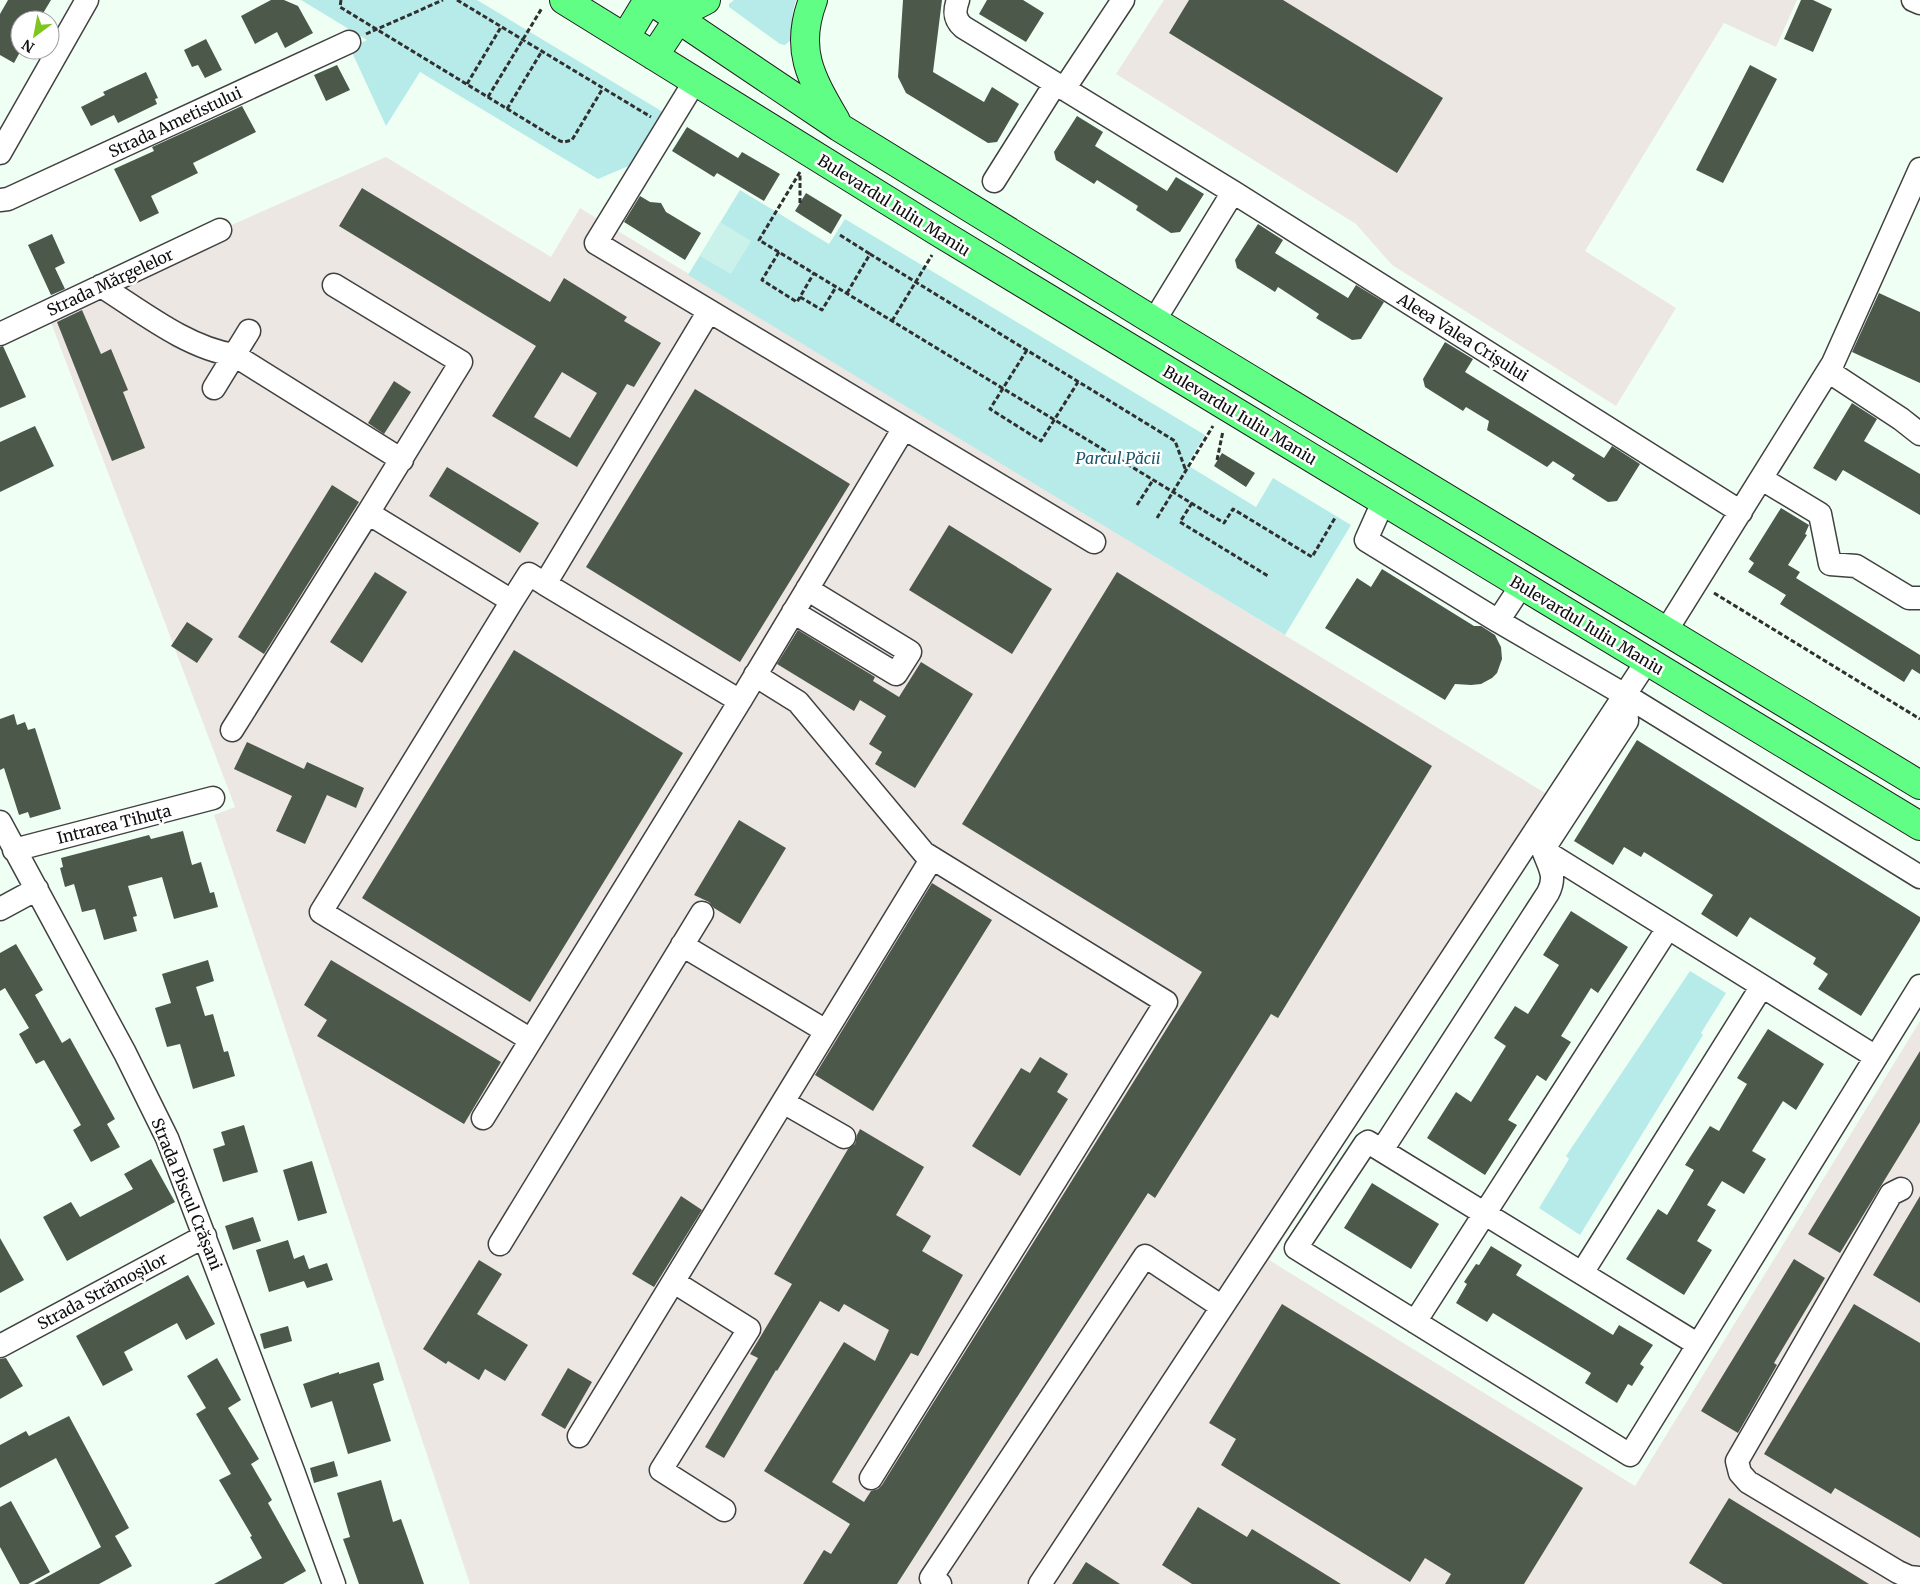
<svg xmlns="http://www.w3.org/2000/svg" width="1920" height="1584" viewBox="0 0 1920 1584" font-family="Merriweather,serif">
<style>
.industrial{fill:#ede7e3}
.green{fill:#b7ebe9}
.pitch{fill:#caf2eb}
.building{fill:#4c584a;fill-rule:evenodd}
.lines{fill:none;stroke-linecap:round;stroke-linejoin:round}
.minor-casing{stroke:#414141;stroke-width:25}
.major-casing{stroke:#1f1f1f;stroke-width:30}
.path{stroke:#303030;stroke-width:3;stroke-dasharray:5 2.5;stroke-linecap:butt}
.minor{stroke:#fff;stroke-width:22}
.major{stroke:#61fe86;stroke-width:28}
.labels{text-anchor:middle;stroke-width:5;stroke-linejoin:round;paint-order:stroke}
.street-label{font-size:16px;fill:#0e0e0e;stroke:#fff}
.park-label{font-size:16px;font-style:italic;fill:#1c5469;stroke:#fff}
</style>
<rect width="100%" height="100%" fill="#f0fff4"/>
<path class="industrial" d="M1164 0H1797L1776 47 1724 23 1585 251 1676 308 1616 406 1392 265 1356 224 1116 74Z
M386 157 551 257 580 208 1565 805 1269 1260 1635 1486 1920 1021V1584H470L214 815 235 807 47 312 220 230Z"/>
<path class="green" d="M301 0H477L663 112 631 165 598 179 420 72 386 126 350 48 367 40Z
M734 0H796L793 11 791 40 785 45 780 44 729 7V4Z
M740 190 829 244 845 219 1205 435 1187 465 1256 507 1273 478 1351 525 1285 635 688 275Z
M1690 971 1726 993 1701 1033 1703 1035 1580 1235 1539 1208 1569 1159 1566 1156Z"/>
<path class="pitch" d="M720 222 751 241 731 274 700 256Z"/>
<path class="building" d="M8 0H51L39 20H20V52L14 63 0 55V14Z
M271 0H284L298 6 313 33 285 48 277 32 255 44 241 16Z
M903 0H942L933 72 984 102 992 87 1019 104 997 142 988 143 906 93 898 77Z
M987 0H1023L1044 13 1026 42 979 14Z
M1189 0H1283L1443 98 1397 173 1169 33Z
M1801 0H1813L1832 9 1813 52 1784 39Z
M206 39 222 70 205 78 198 65 192 67 184 50Z
M337 65 350 90 326 101 314 75Z
M1750 65 1777 79 1723 183 1696 170Z
M146 72 158 98 155 99 157 104 118 123 114 115 91 126 81 107 105 95 103 92Z
M242 106 256 132 193 163 198 173 151 196 159 213 140 222 114 169 154 151 152 147Z
M1077 116 1103 132 1095 146 1167 191 1176 177 1204 194 1180 232 1171 233 1136 210 1138 206 1097 180 1094 184 1056 160 1054 152Z
M687 127 738 158 742 152 780 174 764 201 717 173 714 177 672 151Z
M362 188 550 302 564 278 627 317 624 321 661 343 634 387 627 384 577 467 492 416 536 346 339 226ZM562 372 597 393 570 438 534 417Z
M806 193 842 215 831 234 795 211Z
M640 196 650 202 661 203 666 212 701 233 685 260 624 222Z
M1258 224 1283 240 1275 253 1348 298 1356 285 1384 302 1361 339 1352 340 1316 318 1319 314 1278 287 1275 292 1237 268 1235 260Z
M52 234 65 263 55 268 65 289 51 295 28 245Z
M1879 293 1920 312V383L1852 352Z
M82 310 101 354 111 349 128 390 123 392 145 448 112 461 57 322Z
M1445 342 1473 359 1465 372 1604 458 1612 446 1640 464 1617 501 1608 502 1572 479 1575 475 1553 461 1547 467 1487 430 1489 421 1466 407 1463 411 1425 387 1423 379Z
M3 346 26 397 0 408V347Z
M394 381 411 392 384 434 368 423Z
M695 389 850 484 740 662 586 567Z
M1852 403 1877 419 1864 441 1920 474V515L1843 470 1836 481 1813 468Z
M35 426 54 466 0 492V442Z
M1222 453 1255 473 1246 487 1214 466Z
M447 467 539 523 520 553 429 496Z
M332 485 359 502 264 654 238 637Z
M1781 508 1809 525 1805 534 1807 535 1788 565 1800 572 1796 578 1920 655V674L1912 669 1904 682 1780 604 1786 595 1748 572 1754 563 1749 559Z
M949 525 1052 589 1012 654 909 590Z
M1382 569 1474 626H1481L1495 635 1501 647 1502 659 1497 673 1492 678 1481 684 1471 685 1455 684 1445 700 1325 628 1357 578 1371 587Z
M375 572 407 592 362 663 330 642Z
M1117 572 1432 766 1278 1018 1271 1014 1155 1198 1148 1193 897 1584H803L824 1550 831 1554 850 1524 764 1471 844 1342 875 1361 889 1330 844 1304 839 1312 820 1301 777 1371 776 1370 724 1458 705 1447 758 1358 750 1354 792 1284 774 1274 848 1149 855 1144 857 1135 860 1129 924 1167 896 1215 931 1236 922 1251 963 1275 918 1356 911 1353 832 1482 864 1502 871 1491 878 1489 882 1485 1202 972 962 824Z
M187 622 213 639 197 663 171 646Z
M798 630 875 677 873 681 899 697 921 662 973 694 915 788 875 764 882 752 869 744 886 716 860 700 854 711 777 664Z
M514 650 683 753 530 1002 362 898Z
M14 714 17 725 25 722 28 730 35 728 61 809 30 818 28 812 19 815 4 768 0 770V719Z
M1637 740 1920 917V921L1861 1016 1818 989 1828 974 1813 964 1816 958 1750 917 1737 937 1701 914 1713 895 1644 852 1641 857 1624 847 1613 865 1574 841Z
M247 742 304 769 307 762 364 788 356 808 327 795 305 844 276 831 292 796 234 769Z
M739 820 786 848 740 924 714 908 709 902 694 895Z
M183 831 192 865 201 862 210 893 214 892 218 907 174 919 162 877 128 886 137 916 133 917 137 931 104 940 95 909 82 912 74 884 65 887 60 868 63 867 61 858 149 835 151 839Z
M932 883 992 920 873 1111 815 1075Z
M1571 911 1628 947 1598 993 1591 988 1561 1036 1571 1042 1546 1081 1537 1075 1508 1120 1517 1125 1485 1175 1427 1138 1456 1092 1471 1102 1506 1046 1494 1038 1515 1006 1528 1014 1559 965 1543 955Z
M16 944 43 990 35 995 62 1043 70 1038 115 1119 107 1124 120 1147 91 1162 73 1130 81 1125 44 1060 36 1064 19 1034 29 1028 5 988 0 991V953Z
M208 960 214 981 196 987 205 1016 213 1014 224 1052 228 1051 235 1076 193 1089 180 1044 167 1047 155 1008 171 1003 162 974Z
M331 960 501 1062 464 1124 317 1036 327 1020 304 1005Z
M1768 1029 1824 1064 1796 1110 1783 1101 1752 1151 1766 1159 1744 1194 1722 1181 1707 1205 1716 1210 1697 1241 1712 1250 1684 1295 1626 1259 1658 1209 1667 1215 1694 1170 1685 1165 1710 1126 1719 1131 1747 1084 1737 1078Z
M1920 1051V1122L1840 1253 1808 1234Z
M1040 1057 1068 1074 1057 1092 1068 1099 1020 1176 972 1146 1021 1068 1030 1073Z
M244 1125 258 1172 223 1182 213 1149 225 1145 221 1132Z
M151 1159 175 1202 67 1261 43 1217 71 1202 80 1217 133 1189 124 1174Z
M312 1161 327 1213 298 1221 283 1170Z
M1372 1183 1439 1224 1411 1269 1344 1228Z
M681 1196 702 1210 654 1287 632 1274Z
M1920 1196V1303L1873 1275Z
M253 1217 261 1241 233 1250 225 1226Z
M0 1238 24 1280 0 1293Z
M288 1240 294 1259 304 1255 309 1269 327 1263 333 1280 307 1288 304 1281 269 1292 256 1250Z
M1491 1246 1522 1265 1516 1275 1613 1335 1619 1325 1653 1345 1640 1364 1644 1367 1632 1386 1628 1384 1617 1403 1585 1383 1591 1373 1493 1313 1487 1322 1456 1303 1467 1284 1464 1282 1476 1264 1479 1265Z
M1794 1259 1825 1278 1774 1363 1777 1365 1738 1433 1701 1411Z
M479 1260 502 1274 477 1314 528 1345 505 1381 485 1369 479 1380 448 1361 446 1364 423 1349Z
M188 1275 215 1324 186 1340 177 1323 124 1352 133 1370 103 1386 76 1336Z
M1282 1304 1583 1488 1524 1584H1445L1451 1574 1425 1558 1410 1582 1221 1465 1236 1439 1209 1423Z
M1854 1304 1920 1343V1538L1835 1488 1831 1494 1764 1454Z
M288 1326 292 1341 264 1349 260 1334Z
M6 1358 23 1386 0 1399V1359Z
M217 1358 241 1400 228 1408 259 1459 251 1464 272 1500 268 1503 306 1571 283 1584H214L262 1558 250 1537 252 1536 219 1480 231 1474 196 1414 206 1408 187 1376Z
M379 1362 384 1380 373 1384 391 1441 348 1454 332 1401 311 1408 303 1384 339 1372V1374Z
M568 1368 592 1382 565 1429 541 1415Z
M69 1416 129 1528 115 1536 132 1566 99 1584H34L101 1547 56 1458 0 1488V1445L26 1431 29 1436Z
M334 1461 338 1476 314 1483 310 1468Z
M381 1480 393 1522 401 1519 424 1584H359L343 1539 350 1537 337 1493Z
M1729 1498 1869 1584H1723L1689 1563Z
M11 1501 50 1572 28 1584H20L0 1547V1507Z
M1198 1507 1247 1537 1252 1529 1341 1584H1192L1162 1565Z
M1086 1562 1120 1584H1072Z"/>
<g class="lines">
<g class="minor-casing">
<path id="minor" d="M958 0C954 11 954 19 963 27L1233 192 1741 512
M1913 0 1920 3
M695 81 596 243 1094 542
M1064 89 1123 0
M0 153 87 0
M994 181 1055 84
M0 200 8 199 349 42
M334 285 461 362 368 513 512 601 321 912 531 1040
M101 286C141 311 187 348 234 355L402 460
M709 311 545 584 740 701 904 428
M1154 321 1233 192
M0 334 220 230
M1828 371 1901 419 1920 434
M214 388 249 331
M1762 479 1820 514 1830 564 1856 566 1909 598H1920
M1383 502 1366 540 1498 621 1625 695 1920 877
M510 604 529 574 545 584
M793 612 896 674 910 652 807 589
M1498 621 1521 586
M1666 631 1833 363 1920 169
M755 675 798 702 924 853 1166 1002 871 1478
M232 730 368 513
M0 822 125 1053 167 1138 293 1471 334 1584
M14 850 213 798
M1543 850 1876 1057
M1543 850 1627 721 1626 706
M0 909 37 889
M682 945 826 1031
M783 1102 844 1137
M483 1118 740 701
M1382 1150 1548 893C1557 876 1549 867 1543 850
M1901 1189 1891 1194 1737 1461 1740 1473 1748 1482 1898 1572 1909 1577 1920 1578
M500 1244 702 913
M1582 1273 1762 986
M674 1282 749 1329 661 1470 724 1510
M1415 1322 1668 928
M1697 1344 1368 1142 1365 1144 1296 1248 1630 1455 1920 986
M0 1346 205 1236
M579 1436 932 858
M940 1584 931 1578 1145 1256 1222 1307
M1040 1584 1647 661"/>
</g>
<g class="major-casing">
<path id="major" d="M564 0 940 233 1920 826
M650 0 839 127 1154 321 1920 785
M813 0C794 50 811 78 836 121
M625 38 648 0
M654 56 683 12 706 0"/>
</g>
<path class="path" d="M341 0 340 7 560 141 564 142 572 140 603 88
M457 0 651 117
M366 34 443 0
M467 84 501 27
M488 97 542 8
M507 109 542 51
M800 172 759 240 1224 523 1233 509 1312 557 1335 518
M800 203V174
M840 235 870 254
M779 252 762 280 797 302 814 273
M847 293 870 254 1175 441 1186 471
M800 297 822 310 836 287
M892 321 932 255
M1027 350 990 409 1041 441 1078 382
M1217 460 1223 431
M1192 503 1180 522 1268 576
M1137 505 1153 480
M1157 518 1213 426
M1714 593 1920 719"/>
<use href="#minor" class="minor"/>
<use href="#major" class="major"/>
</g>
<g class="labels">
<g class="street-label">
<text transform="translate(175 122) rotate(-25)" y="6">Strada Ametistului</text>
<text transform="translate(894 205) rotate(32)" y="6">Bulevardul Iuliu Maniu</text>
<text transform="translate(110 282) rotate(-25)" y="6">Strada Mărgelelor</text>
<text transform="translate(1463 337) rotate(32)" y="6">Aleea Valea Crișului</text>
<text transform="translate(1240 415) rotate(31)" y="6">Bulevardul Iuliu Maniu</text>
<text transform="translate(1587 625) rotate(31)" y="6">Bulevardul Iuliu Maniu</text>
<text transform="translate(114 824) rotate(-14)" y="6">Intrarea Tihuța</text>
<text transform="translate(187 1194) rotate(68)" y="6">Strada Piscul Crășani</text>
<text transform="translate(102 1291) rotate(-28)" y="6">Strada Strămoșilor</text>
</g>
<g class="park-label">
<text x="1118" y="464">Parcul Păcii</text>
</g>
</g>
<g transform="translate(35 35) rotate(212)"><circle r="24" fill="#ffffff" stroke="#9f9f9f"/>
<path d="M0-4L9 19L0 12L-9 19Z" fill="#7ec520"/>
<text y="-8" font-size="14" font-weight="bold" text-anchor="middle" fill="#0e0e0e">N</text>
</g>
</svg>
